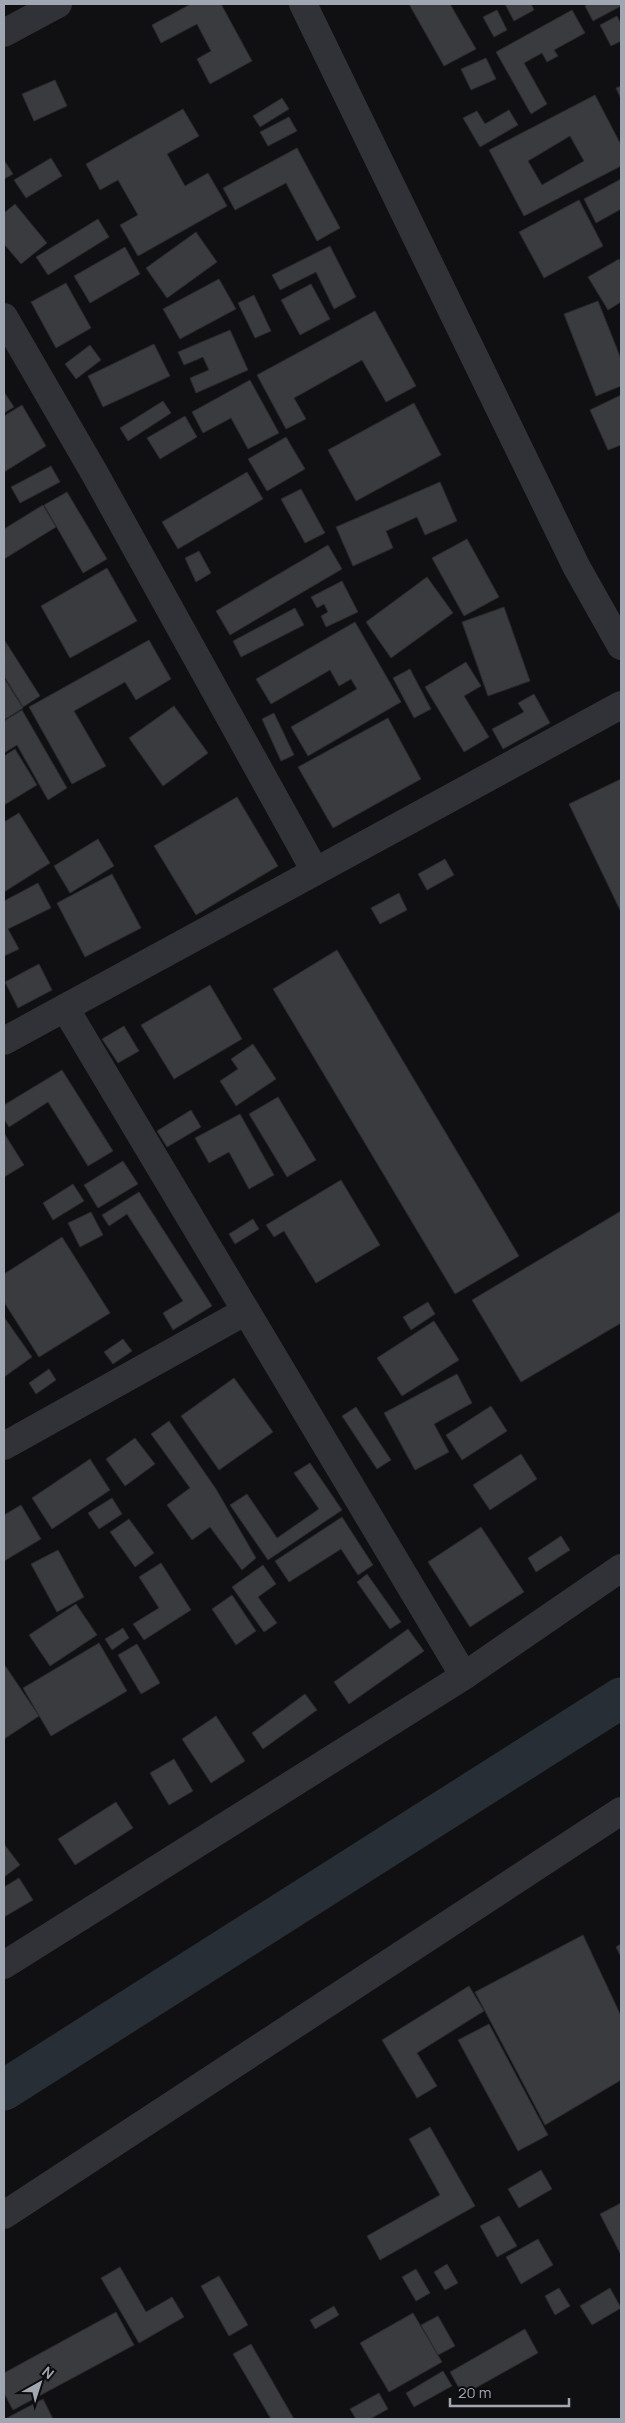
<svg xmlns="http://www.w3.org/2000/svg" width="625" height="2423" viewBox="0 0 625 2423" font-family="Manrope,sans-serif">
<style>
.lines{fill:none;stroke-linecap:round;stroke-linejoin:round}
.canal{stroke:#272e35;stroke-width:41}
.building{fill:#3a3b3f;stroke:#2b2a2e;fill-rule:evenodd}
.minor{stroke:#313237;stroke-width:28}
</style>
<rect width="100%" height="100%" fill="#101012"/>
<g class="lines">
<path class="canal" d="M4 2090 621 1698"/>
</g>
<path class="building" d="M191 4H221L252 61 210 84 197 59 211 51 197 24 161 43 152 25Z
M409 4H450L476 49 444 66Z
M505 4H531L534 10 514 21Z
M588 4H621V6L593 21 585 6Z
M497 10 507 30 494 37 483 17Z
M572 10 585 33 554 50 558 56 547 62 542 53 524 63 547 104 531 114 496 52Z
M617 16 621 24V41L611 46 600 25Z
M486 58 496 79 471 90 461 69Z
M55 80 67 106 34 121 22 94Z
M621 86V99L616 88Z
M595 95 621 145V166L524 216 489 150ZM570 136 584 161 542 185 528 161Z
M282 98 289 109 260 127 253 116Z
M183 109 199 136 167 154 185 186 208 173 227 206 138 256 120 225 138 215 118 180 100 190 86 164Z
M509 110 518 125 480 147 463 118 477 111 485 124Z
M289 117 297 131 268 146 260 132Z
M297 148 340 228 317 241 286 183 235 210 223 188Z
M51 158 62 176 26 198 14 180Z
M4 160 13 174 4 179Z
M621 179V209L596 223 584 199Z
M579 200 603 246 544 278 519 232Z
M15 204 47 243 21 264 4 244V213Z
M98 219 109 237 48 275 36 257Z
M196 232 217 262 167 298 146 268Z
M330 246 356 297 334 309 316 272 280 290 272 275Z
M125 247 140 274 90 303 74 276Z
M619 259 621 264V302L608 310 588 277Z
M219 279 236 309 180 339 163 309Z
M66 283 91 328 56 348 31 302Z
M311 284 330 319 300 335 281 300Z
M254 295 271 331 255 338 238 303Z
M598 301 621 359V386L596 396 564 314Z
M375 311 416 386 386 402 362 360 294 398 306 419 286 429 257 375Z
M230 330 248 370 196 393 190 378 209 370 203 357 184 365 178 352Z
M154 344 170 376 103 407 88 376Z
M90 345 101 360 76 379 65 364Z
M250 380 279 433 248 449 231 418 203 433 192 412Z
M4 392 14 407 4 413Z
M621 395V445L608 450 590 410Z
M163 401 171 413 128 441 120 428Z
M414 403 441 455 356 501 328 450Z
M22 405 46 446 4 472V416Z
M185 416 197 437 160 459 147 438Z
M286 437 305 469 267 491 248 459Z
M51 466 60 482 20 503 11 487Z
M247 472 263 499 178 549 162 522Z
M440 482 457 521 425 535 417 517 386 531 393 548 353 566 336 527Z
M301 489 325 533 305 543 281 499Z
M67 492 107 559 83 573 44 505Z
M43 505 56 527 4 559V529Z
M467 539 499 597 464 616 432 558Z
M328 545 342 569 230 635 216 611Z
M199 551 211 573 196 582 185 558Z
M107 568 137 621 70 658 41 606Z
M427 577 453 613 391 658 366 622Z
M342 581 358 612 326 627 321 616 328 612 324 604 317 608 311 597Z
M504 607 530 681 488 696 462 622Z
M295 608 304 625 241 657 233 641Z
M355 622 401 702 308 756 291 727 357 689 351 679 339 686 330 670 271 704 256 679Z
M149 640 171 679 136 700 125 682 74 711 106 766 72 784 29 707Z
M5 641 40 696 23 707 4 676Z
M466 662 481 686 464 696 489 737 464 752 425 687Z
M410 669 431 709 414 718 393 678Z
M4 678 23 708 4 720Z
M534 694 550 723 503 749 492 729 524 712 518 703Z
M174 706 208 753 163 786 129 738Z
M22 710 67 788 48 800 17 745 4 753V721Z
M274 713 294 755 281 761 262 719Z
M388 718 421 779 333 828 298 767Z
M15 749 37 785 4 805V756Z
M621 779V912L569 804Z
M237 797 278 866 196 915 154 846Z
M19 813 50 863 4 892V822Z
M98 839 114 866 70 893 54 866Z
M445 859 454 875 427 890 418 874Z
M112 874 141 928 85 957 57 903Z
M38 883 51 908 8 929 19 949 4 956V901Z
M399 893 407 910 380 924 371 908Z
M337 950 519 1256 455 1294 273 989Z
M39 964 52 990 18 1008 5 982Z
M210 985 242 1039 174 1079 141 1025Z
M124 1026 139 1051 118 1063 102 1039Z
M253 1044 276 1079 236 1106 220 1081 238 1069 231 1059Z
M62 1070 113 1151 88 1166 48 1102 9 1127 4 1119V1105Z
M278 1097 316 1160 287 1177 249 1114Z
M191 1110 201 1127 167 1147 157 1131Z
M240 1114 274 1175 249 1189 229 1152 209 1163 195 1138Z
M4 1133 24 1165 4 1177Z
M123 1161 138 1184 98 1208 84 1185Z
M341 1180 380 1245 316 1283 284 1231 274 1237 266 1225Z
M73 1184 84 1201 53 1220 43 1203Z
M139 1192 212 1306 173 1330 163 1313 183 1301 127 1214 109 1226 102 1215Z
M621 1211V1323L521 1382 472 1300Z
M91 1212 103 1235 80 1247 68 1223Z
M253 1219 259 1229 235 1244 229 1234Z
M62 1237 110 1313 39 1357 4 1302V1274Z
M428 1302 435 1314 411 1330 403 1317Z
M4 1317 32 1357 4 1377Z
M434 1321 459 1360 402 1396 377 1358Z
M123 1339 132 1351 113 1364 104 1352Z
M49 1369 56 1380 36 1394 29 1383Z
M457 1374 472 1403 434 1424 449 1452 415 1470 384 1413Z
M234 1378 273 1432 219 1470 181 1416Z
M491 1406 507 1431 462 1460 446 1435Z
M356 1407 391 1460 377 1469 342 1416Z
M169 1421 216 1489 256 1558 242 1570 210 1527 192 1540 167 1505 190 1488 151 1434Z
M135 1438 155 1464 125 1486 106 1459Z
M521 1454 537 1479 490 1510 473 1485Z
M90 1459 110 1490 52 1529 32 1498Z
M310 1463 342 1510 268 1560 230 1505 247 1494 277 1538 319 1509 294 1473Z
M112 1498 122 1514 99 1529 88 1513Z
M21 1505 41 1539 4 1561V1515Z
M342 1517 373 1565 358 1575 341 1549 289 1582 275 1561Z
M129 1519 154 1553 135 1567 110 1532Z
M481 1527 524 1592 470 1627 428 1562Z
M561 1536 570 1550 536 1572 528 1558Z
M58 1550 84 1597 57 1612 31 1564Z
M161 1563 191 1610 144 1640 133 1624 159 1608 139 1577Z
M263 1565 276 1584 258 1597 277 1623 264 1632 232 1587Z
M367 1574 401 1622 390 1629 357 1582Z
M232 1595 256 1631 236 1645 212 1609Z
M76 1604 97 1635 50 1666 29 1635Z
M123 1628 129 1638 112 1650 105 1639Z
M408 1629 424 1651 349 1704 334 1682Z
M99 1643 127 1691 51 1736 23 1688Z
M137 1644 160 1683 141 1694 118 1655Z
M4 1664 39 1716 4 1739Z
M305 1694 317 1710 263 1749 252 1733Z
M216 1716 245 1761 211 1783 182 1739Z
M174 1759 193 1791 169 1805 150 1773Z
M116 1802 133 1828 75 1865 58 1839Z
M4 1844 20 1865 4 1877Z
M19 1878 33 1900 4 1917V1887Z
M583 1935 621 2016V2080L545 2125 475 1992Z
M621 1944V1957L616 1947Z
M469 1986 484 2011 417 2053 437 2086 417 2098 382 2040Z
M489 2024 548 2135 518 2151 458 2040Z
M430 2127 475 2206 380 2260 367 2236 440 2195 409 2139Z
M541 2170 552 2189 519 2208 508 2189Z
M621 2203V2255L600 2214Z
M499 2216 517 2246 497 2257 480 2226Z
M538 2239 553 2265 521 2284 506 2257Z
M447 2264 458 2283 445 2290 434 2272Z
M120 2267 146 2312 172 2297 184 2317 139 2343 101 2278Z
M416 2269 430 2293 416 2301 402 2277Z
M219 2276 248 2325 229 2336 201 2286Z
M559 2288 570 2306 555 2315 545 2296Z
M610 2288 621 2308 592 2325 580 2306Z
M334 2306 339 2315 315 2329 310 2320Z
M116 2312 134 2345 13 2410 4 2393V2373Z
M413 2313 442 2362 389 2392 360 2343Z
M438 2316 455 2346 438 2355 421 2325Z
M525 2329 538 2353 463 2395 450 2372Z
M251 2344 294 2419H271L233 2354Z
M443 2371 452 2386 414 2407 406 2393Z
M379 2393 388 2409 370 2419H356L350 2409Z
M43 2399 53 2419H5Z"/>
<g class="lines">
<path class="minor" d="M303 4 576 566 621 646
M4 33 58 4
M4 317 95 474 315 871
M65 1008 464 1676
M4 1041 621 705
M4 1446 246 1311
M4 1965 464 1676 621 1568
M4 2215 621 1811"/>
</g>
<rect width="625" height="2423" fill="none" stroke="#a1a6b3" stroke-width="10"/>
<g transform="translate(40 2383) rotate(39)" stroke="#0c0b0d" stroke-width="4" paint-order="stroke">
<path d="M0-4L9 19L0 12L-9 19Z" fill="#a1a6b3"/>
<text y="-8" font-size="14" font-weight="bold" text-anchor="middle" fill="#a1a6b3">N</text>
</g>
<path d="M450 2398v8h119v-8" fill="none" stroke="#a1a6b3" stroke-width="2.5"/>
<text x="458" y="2398" font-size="15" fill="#a1a6b3" stroke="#0c0b0d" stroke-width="4" paint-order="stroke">20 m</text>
</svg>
